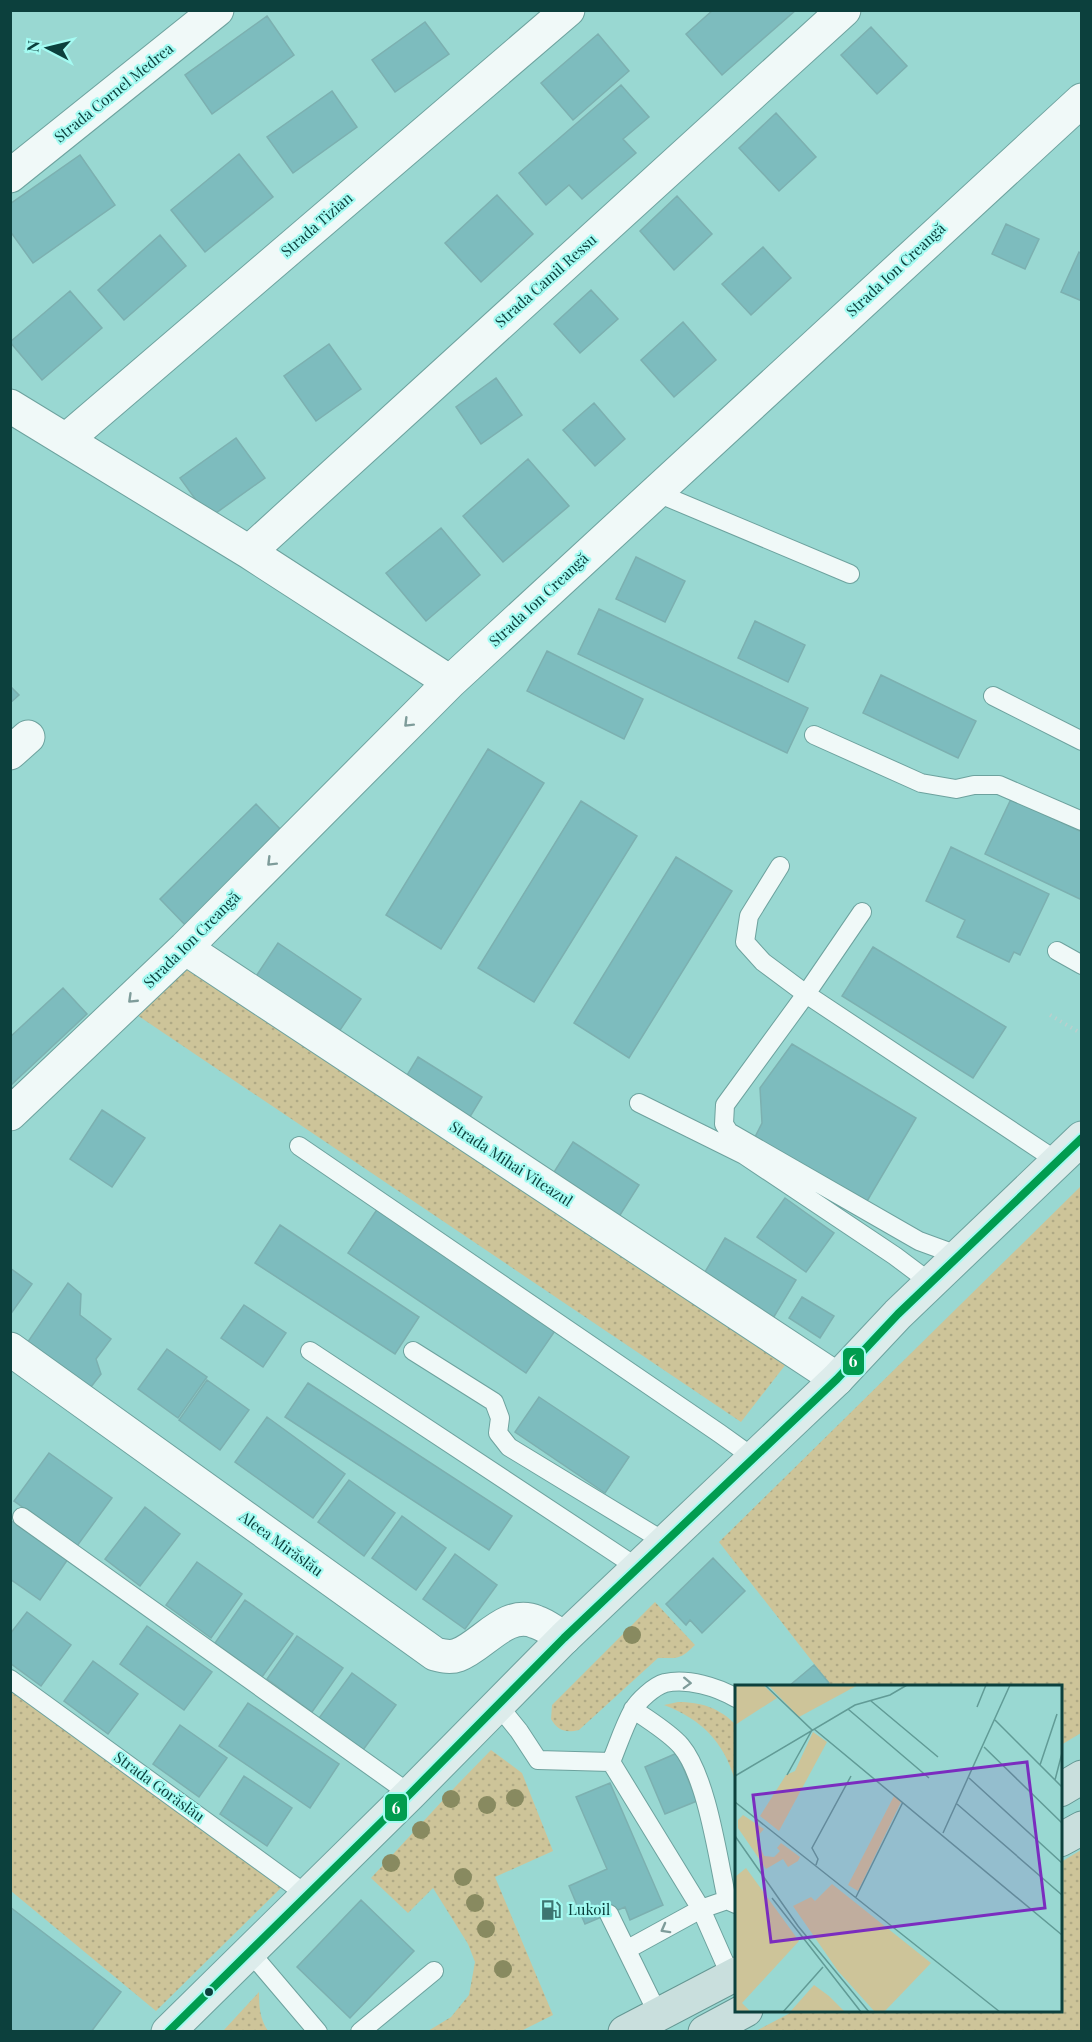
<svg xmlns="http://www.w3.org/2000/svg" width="1092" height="2042" viewBox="0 0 1092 2042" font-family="'Playfair Display',serif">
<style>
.grass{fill:url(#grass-dots)}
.building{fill:#7dbcbe;stroke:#7cb0b0;stroke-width:1.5}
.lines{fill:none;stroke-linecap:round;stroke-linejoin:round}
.lane-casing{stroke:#6da29e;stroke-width:20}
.street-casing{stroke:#6da29e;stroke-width:35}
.secondary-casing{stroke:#6da29e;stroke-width:35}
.primary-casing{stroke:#649793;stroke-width:35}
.path{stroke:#bbcfcd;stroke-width:4;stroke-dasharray:1.5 4.5;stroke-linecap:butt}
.lane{stroke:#f0f9f8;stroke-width:18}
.street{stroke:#f0f9f8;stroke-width:33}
.secondary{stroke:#ddeceb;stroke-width:33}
.primary{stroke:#c9dfdd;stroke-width:33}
.bus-1-casing{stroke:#a4fbf2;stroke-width:12}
.bus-1{stroke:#019c4f;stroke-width:8}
.tree{fill:#888a60}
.oneway{stroke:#7e9c9a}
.bus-dot{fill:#0c403d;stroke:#a4fbf2;stroke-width:2}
.labels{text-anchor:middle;stroke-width:4.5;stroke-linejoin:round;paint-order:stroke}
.street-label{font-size:15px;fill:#0c403d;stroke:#a4fbf2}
.poi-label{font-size:15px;fill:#0c403d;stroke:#a4fbf2;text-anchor:start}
.inset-road{fill:none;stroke:#619b96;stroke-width:1.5}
.view{fill:#7b2cbf;fill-opacity:0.15;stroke:#7b2cbf;stroke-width:3}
.inset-edge{fill:none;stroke:#0c403d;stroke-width:3}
.line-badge{stroke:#a4fbf2;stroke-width:2}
.badge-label{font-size:16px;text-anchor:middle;font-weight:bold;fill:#fff}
</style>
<defs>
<pattern id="grass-dots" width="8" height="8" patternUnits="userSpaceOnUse" patternTransform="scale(1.5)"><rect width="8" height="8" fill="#cdc499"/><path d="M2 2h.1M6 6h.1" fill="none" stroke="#afa985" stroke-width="1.8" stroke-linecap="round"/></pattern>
</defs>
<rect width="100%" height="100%" fill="#99d8d2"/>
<path class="grass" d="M185 960 793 1355 741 1422 131 1011Z
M1081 1186V1733L1061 1745 1060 1686H826L829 1683 719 1542Z
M655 1602 695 1645C680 1660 678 1658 658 1658L579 1730C566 1733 558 1731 551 1719L552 1705Z
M10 1691 284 1885 156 2011 11 1891Z
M678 1702C701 1702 720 1708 736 1725V1784C725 1743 703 1720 664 1705Z
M491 1750 522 1773 553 1851 495 1877 553 2015 521 2031H428L451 2017 469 1995 475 1962 468 1944 433 1888 408 1913 371 1878 456 1786Z
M1081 1850V2031H756L794 2011 1060 2010 1061 1862Z
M259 1992C259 2007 260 2019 268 2031H223Z"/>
<path class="building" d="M713 10H796L722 75 686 34Z
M267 16 294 55 212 114 185 75Z
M425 22 449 54 395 92 372 60Z
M871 27 907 66 877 94 841 55Z
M598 34 629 71 573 120 541 83Z
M621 85 649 117 623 139 636 153 582 199 569 185 546 205 519 173Z
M332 91 357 127 293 173 267 137Z
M776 113 816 157 779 191 739 148Z
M239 154 273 197 205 252 171 210Z
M80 155 115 205 33 263 10 231V204Z
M497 195 533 234 481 282 445 243Z
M677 196 712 234 674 270 640 231Z
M1006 224 1039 239 1025 269 992 254Z
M160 235 186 266 124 320 98 290Z
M763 247 791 278 751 315 722 284Z
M1079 252 1082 254V301L1061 292Z
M591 290 618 319 580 353 554 324Z
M70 291 102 328 42 380 10 342Z
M683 322 716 360 674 397 641 360Z
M329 344 361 389 316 421 284 376Z
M496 378 522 415 481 444 456 407Z
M594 403 625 439 595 466 563 430Z
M236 438 265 478 209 518 180 478Z
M528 459 569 506 503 562 463 516Z
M441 528 480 575 426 621 386 573Z
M636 557 685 581 665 622 616 599Z
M599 609 808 708 787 753 578 654Z
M755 621 805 645 788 682 738 658Z
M547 651 643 699 624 739 527 691Z
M881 675 976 721 958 758 863 713Z
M10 686 19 695 10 703Z
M488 749 544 783 441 949 386 915Z
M1011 799 1082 832V900L985 854Z
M581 801 637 836 534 1002 478 968Z
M256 804 285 834 189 929 160 899Z
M951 847 1049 894 1020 955 1014 952 1009 962 957 937 965 920 926 901Z
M676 857 732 891 629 1058 574 1023Z
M278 943 361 999 334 1039 251 984Z
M873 947 1006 1027 973 1078 842 996Z
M63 988 87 1014 10 1086V1037Z
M792 1044 916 1118 866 1203 755 1137 762 1123 760 1088Z
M418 1057 482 1097 465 1125 401 1085Z
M102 1110 145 1138 112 1187 70 1159Z
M573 1142 639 1185 615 1223 549 1180Z
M785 1198 834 1233 806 1272 757 1237Z
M378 1208 557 1328 526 1373 348 1253Z
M280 1225 419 1317 395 1354 255 1263Z
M725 1238 796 1280 772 1320 702 1277Z
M10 1268 32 1284 10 1315Z
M68 1283 81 1294 80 1315 111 1339 96 1359 101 1374 87 1392 23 1349Z
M802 1297 834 1316 820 1338 789 1318Z
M244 1305 286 1333 263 1367 221 1338Z
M167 1349 207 1377 178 1418 138 1389Z
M207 1380 249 1410 220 1450 179 1420Z
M308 1383 512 1516 489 1550 285 1417Z
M539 1397 629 1457 605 1493 515 1432Z
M267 1417 345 1474 313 1518 235 1462Z
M49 1453 112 1498 77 1546 14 1501Z
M349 1480 395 1513 364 1556 318 1522Z
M145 1507 180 1534 140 1586 105 1559Z
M402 1516 446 1548 416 1590 372 1558Z
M10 1520 68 1559 40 1600 10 1579Z
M455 1554 497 1585 465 1629 423 1599Z
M713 1558 745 1591 702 1633 690 1620 686 1625 666 1604Z
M197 1562 242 1594 211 1638 166 1605Z
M245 1600 293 1634 262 1677 215 1643Z
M27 1612 71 1645 41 1686 10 1663V1634Z
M147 1626 212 1672 184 1710 120 1664Z
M297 1636 343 1668 312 1712 267 1679Z
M93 1661 138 1694 108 1734 64 1701Z
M814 1665 829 1683 826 1686H789Z
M352 1673 396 1705 363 1750 319 1718Z
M248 1703 339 1764 310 1808 219 1746Z
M180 1725 227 1758 199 1797 153 1764Z
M677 1753 697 1801 665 1814 645 1767Z
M244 1776 292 1808 267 1846 220 1814Z
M610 1783 663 1905 630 1920 625 1907 585 1924 569 1886 607 1869 576 1797Z
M361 1900 414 1951 350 2018 297 1967Z
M10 1907 121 1992 91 2032H14L10 2028Z"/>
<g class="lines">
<g class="lane-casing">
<path id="lane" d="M655 492 850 574
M993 696 1082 741
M814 735 921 783 956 789 974 785H999L1082 821
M780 866 749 916 745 942 763 962 806 994 862 912
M1057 951 1082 965
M639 1103 744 1155 895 1256 931 1283
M299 1146 719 1433 754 1458
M960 1256 919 1241 729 1132 724 1124 725 1105 806 994 1057 1161
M310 1351 638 1568
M413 1351 494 1402 500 1418 498 1433 509 1447 665 1542
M22 1517 410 1794
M10 1679 307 1895
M498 1705 519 1731 538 1760 611 1762 701 1909 731 1977
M633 1709C648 1720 669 1732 681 1746 707 1777 718 1859 727 1900
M611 1762C618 1745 624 1726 633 1710 638 1701 654 1686 665 1683 688 1678 717 1687 736 1698
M609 1914 658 2014
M628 1949 701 1909 727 1900 736 1904
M250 1952 318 2032
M360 2032 434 1971"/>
</g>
<g class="street-casing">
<path id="street" d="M10 176 217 10
M10 406 249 552 450 682
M66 440 568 10
M249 552 844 10
M10 753 28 737
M185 948 837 1379
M10 1114 185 948 450 682 1082 100
M10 1349 435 1654C443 1656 450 1658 458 1655 483 1646 506 1609 536 1622 546 1625 555 1633 564 1638"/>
</g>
<g class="secondary-casing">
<path id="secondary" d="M168 2032 410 1794 564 1638 837 1379 898 1314 1082 1138"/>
</g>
<g class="primary-casing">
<path id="primary" d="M1060 1790 1082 1777
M1060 1840 1082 1828
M625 2032 736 1974
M705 2032 746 2010"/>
</g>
<path class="path" d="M1050 1015 1082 1034"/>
<use href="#lane" class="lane"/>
<use href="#street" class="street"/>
<use href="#secondary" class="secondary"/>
<use href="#primary" class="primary"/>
<g class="bus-1-casing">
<path id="bus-1" d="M168 2032 410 1794 564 1638 837 1379 898 1314 1082 1138"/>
</g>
<use href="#bus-1" class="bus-1"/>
</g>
<g class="tree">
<circle cx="632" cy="1635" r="9"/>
<circle cx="515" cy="1798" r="9"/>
<circle cx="451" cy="1799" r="9"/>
<circle cx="487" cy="1805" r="9"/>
<circle cx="421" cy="1830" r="9"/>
<circle cx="391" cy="1863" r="9"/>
<circle cx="463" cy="1877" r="9"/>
<circle cx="475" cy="1903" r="9"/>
<circle cx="486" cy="1929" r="9"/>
<circle cx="503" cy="1969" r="9"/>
</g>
<defs><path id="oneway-chevron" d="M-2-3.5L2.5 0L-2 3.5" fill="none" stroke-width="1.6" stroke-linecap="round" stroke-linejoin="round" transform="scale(1.5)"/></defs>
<g class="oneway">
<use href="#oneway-chevron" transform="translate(408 723) rotate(135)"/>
<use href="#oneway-chevron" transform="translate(271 862) rotate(135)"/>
<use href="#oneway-chevron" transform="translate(132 999) rotate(136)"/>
<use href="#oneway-chevron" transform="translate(687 1683) rotate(2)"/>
<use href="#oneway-chevron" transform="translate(665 1929) rotate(151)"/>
</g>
<defs>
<g id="fuel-bare" transform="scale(1.62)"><path d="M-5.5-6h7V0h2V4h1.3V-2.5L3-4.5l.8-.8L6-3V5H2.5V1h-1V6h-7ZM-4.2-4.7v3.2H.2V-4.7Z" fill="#3d7571" stroke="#a4fbf2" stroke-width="2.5" paint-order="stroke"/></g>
</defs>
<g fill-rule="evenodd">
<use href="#fuel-bare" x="551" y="1910"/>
</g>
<circle class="bus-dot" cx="209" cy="1992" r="5"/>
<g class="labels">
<g class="street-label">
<text transform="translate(114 93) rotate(-39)" y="5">Strada Cornel Medrea</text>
<text transform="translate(317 225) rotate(-41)" y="5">Strada Tizian</text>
<text transform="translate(896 270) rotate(-43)" y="5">Strada Ion Creangă</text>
<text transform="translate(546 281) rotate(-42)" y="5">Strada Camil Ressu</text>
<text transform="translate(539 600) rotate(-43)" y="5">Strada Ion Creangă</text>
<text transform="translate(192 940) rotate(-45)" y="5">Strada Ion Creangă</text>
<text transform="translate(511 1164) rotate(33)" y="5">Strada Mihai Viteazul</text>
<text transform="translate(281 1544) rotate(36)" y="5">Aleea Mirăslău</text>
<text transform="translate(159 1787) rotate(36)" y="5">Strada Gorăslău</text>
</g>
<g class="poi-label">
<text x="568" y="1915">Lukoil</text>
</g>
</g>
<g transform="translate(735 1685)">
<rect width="327" height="327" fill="#99d8d2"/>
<path d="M0 0H28L42 13 0 40ZM33 0H123L64 32ZM78 47 92 57 44 146 25 131 51 90 60 86ZM159 111 166 117 123 206 113 200ZM8 130 29 144 21 153 29 171 39 172 45 166 42 163 46 158 65 172 63 176 53 182 48 174 31 184 3 143V135ZM11 183 64 256 7 318 16 327H0V192ZM97 199 196 278 149 327H140L103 286 58 221 76 212 80 216ZM79 300 94 311 110 327H55Z" fill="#cdc499"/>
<path class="inset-road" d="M30 0 77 45 52 90M136 16 203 72M242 22 251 0M113 24 194 93M260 35 327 102M79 44 327 250M249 62 327 138M305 80 322 29M0 91 120 20 155 10 172 0M234 93 327 178M320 95 327 68M0 117 265 327M222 119 327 210M208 148 275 0M0 151 63 241 134 327M81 180 83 174 77 163 116 91M121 212 168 117M37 213 126 327M48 327 88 282"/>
<path class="view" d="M292 77 310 223 36 257 18 110Z"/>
<rect width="327" height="327" class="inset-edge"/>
</g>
<g class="line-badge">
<rect x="842" y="1347" width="23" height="29" rx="6" fill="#019c4f"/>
<rect x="384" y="1793" width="24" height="29" rx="6" fill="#019c4f"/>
</g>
<g class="badge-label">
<text x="853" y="1367">6</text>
<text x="396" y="1814">6</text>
</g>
<rect width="1092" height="2042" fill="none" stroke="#0c403d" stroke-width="24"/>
<g transform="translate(48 48) rotate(277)" stroke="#a4fbf2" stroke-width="4.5" paint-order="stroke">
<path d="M0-4.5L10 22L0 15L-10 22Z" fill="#0c403d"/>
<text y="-9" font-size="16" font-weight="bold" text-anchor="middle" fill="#0c403d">N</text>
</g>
</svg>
